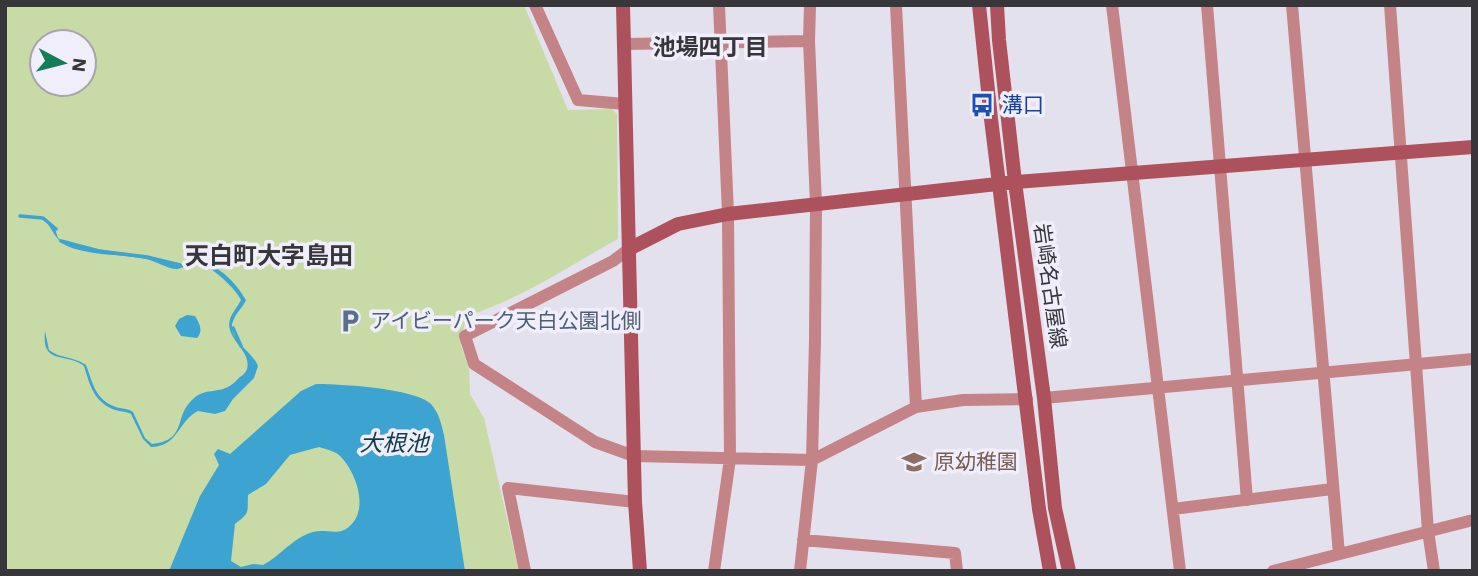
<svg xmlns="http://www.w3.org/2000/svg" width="1478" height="576" viewBox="0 0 1478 576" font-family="'Work Sans','Noto Sans JP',sans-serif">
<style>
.green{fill:#c8dba7;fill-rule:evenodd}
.water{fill:#3da4d1;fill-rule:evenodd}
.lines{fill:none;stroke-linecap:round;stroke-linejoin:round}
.stream{stroke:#3da4d1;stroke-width:3.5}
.street{stroke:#c38387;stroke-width:12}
.secondary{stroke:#ad525c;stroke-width:14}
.labels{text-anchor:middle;stroke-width:7;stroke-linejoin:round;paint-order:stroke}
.transit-label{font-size:21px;fill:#164399;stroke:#f1eefb;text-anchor:start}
.street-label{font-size:21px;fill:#37363b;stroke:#f1eefb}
.service-label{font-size:21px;fill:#4e5e75;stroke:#f1eefb;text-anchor:start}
.education-label{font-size:21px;fill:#785e54;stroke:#f1eefb;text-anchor:start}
.neighbourhood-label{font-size:23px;font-weight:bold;fill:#37363b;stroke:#f1eefb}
.water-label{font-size:23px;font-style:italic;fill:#0f3b4e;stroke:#f1eefb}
.quarter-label{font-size:24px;font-weight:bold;fill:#37363b;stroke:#f1eefb}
</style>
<rect width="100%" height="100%" fill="#e4e1ee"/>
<path class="green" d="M5 5H524L568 110 612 109 617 114 618 239C569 266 520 300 466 316L461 346 469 367 470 394 484 418 519 571H5ZM42 42H84V84H42Z"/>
<path class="water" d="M43 218 55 229 58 238 66 244 147 257 177 266C204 250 233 277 246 300 243 307 237 312 234 319 224 338 253 351 258 366L254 378 233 399 225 411 215 414 198 411C178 421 178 447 151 447L143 439 131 414C126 411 121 412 115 410 94 402 90 386 84 366 66 352 41 366 45 331L49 350C60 359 74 356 86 365 93 383 95 400 116 407 122 409 127 408 133 412L145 438 152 444C188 440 173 417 193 399 207 386 221 396 236 381 240 376 245 375 247 369 252 350 224 339 230 319 232 313 238 306 241 300 236 289 210 264 197 263 190 262 184 268 177 269 167 269 156 261 146 259 120 254 91 256 67 246 55 241 52 227 43 218Z
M187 315 195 316C199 323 204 330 197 338L181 336 175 326 179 319Z
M316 384C340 384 414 388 431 404 439 413 441 423 444 435L465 571H169L200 496 219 465 214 454 218 449 230 454 301 391ZM319 447C325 449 334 451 339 455 357 472 371 513 346 529 337 535 324 529 313 532 292 538 282 555 263 565L253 564 241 567 231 561 235 524C251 512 247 512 248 495L266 484 290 455Z"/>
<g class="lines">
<path class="stream" d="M20 216 43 218 56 229
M61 241 99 251 147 257 180 265
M233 328 241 346"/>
<path class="street" d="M535 5 578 100 625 104
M896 5 916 407
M1112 5 1180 571
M1207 5 1247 500
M1292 5 1339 554
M1390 5 1428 531 1434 571
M624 44 809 41
M629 249 613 261 465 336 474 364 595 442 634 456 812 460 916 407 963 400 1027 399
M1044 398 1473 359
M1173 509 1332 489
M803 540 955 553 957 571
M525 571 508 488 635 502
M714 571 730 459 728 214 719 5
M800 571 812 460 815 340 816 204 809 41 810 5
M1273 571 1473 520"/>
<path class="secondary" d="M623 5 635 502 640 571
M979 5 991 119 1039 509 1050 571
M997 5 999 40 1015 182 1044 398 1055 508 1069 571
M629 249 678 224 728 214 1015 182 1473 147"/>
</g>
<defs>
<g id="bus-bare" transform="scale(1.89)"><path d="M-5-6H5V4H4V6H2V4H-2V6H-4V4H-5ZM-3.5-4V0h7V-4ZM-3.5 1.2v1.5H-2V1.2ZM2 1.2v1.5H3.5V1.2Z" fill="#1a4fb4" stroke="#f1eefb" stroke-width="2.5" paint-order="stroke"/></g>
<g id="parking-bare" transform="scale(1.89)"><path d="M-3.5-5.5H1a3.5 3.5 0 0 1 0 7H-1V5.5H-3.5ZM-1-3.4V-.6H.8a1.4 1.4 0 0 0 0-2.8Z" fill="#5c6f8a" stroke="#f1eefb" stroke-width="2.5" paint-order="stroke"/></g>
<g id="school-bare" transform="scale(1.89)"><path d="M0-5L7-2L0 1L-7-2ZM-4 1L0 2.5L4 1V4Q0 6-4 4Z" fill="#8d6e63" stroke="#f1eefb" stroke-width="2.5" paint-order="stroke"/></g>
</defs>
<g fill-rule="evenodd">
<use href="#bus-bare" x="982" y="105"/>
<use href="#parking-bare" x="350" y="321"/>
<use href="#school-bare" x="914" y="462"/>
</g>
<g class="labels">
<g class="transit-label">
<text x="1002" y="112">溝口</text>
</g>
<g class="street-label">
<text transform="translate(1050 286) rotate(82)" y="7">岩崎名古屋線</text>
</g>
<g class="service-label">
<text x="370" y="328">アイビーパーク天白公園北側</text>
</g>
<g class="education-label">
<text x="934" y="469">原幼稚園</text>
</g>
<g class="neighbourhood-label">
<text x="710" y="55">池場四丁目</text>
</g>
<g class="water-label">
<text x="394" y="451">大根池</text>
</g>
<g class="quarter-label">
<text x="269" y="264">天白町大字島田</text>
</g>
</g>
<rect width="1478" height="576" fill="none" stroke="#37363b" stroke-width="14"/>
<g transform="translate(63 63) rotate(97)"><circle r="33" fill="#f1eefb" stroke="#a7a4ae" stroke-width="2"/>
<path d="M0-5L12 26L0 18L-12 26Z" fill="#147c57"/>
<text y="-10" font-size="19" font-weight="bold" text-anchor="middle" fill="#37363b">N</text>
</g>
</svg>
